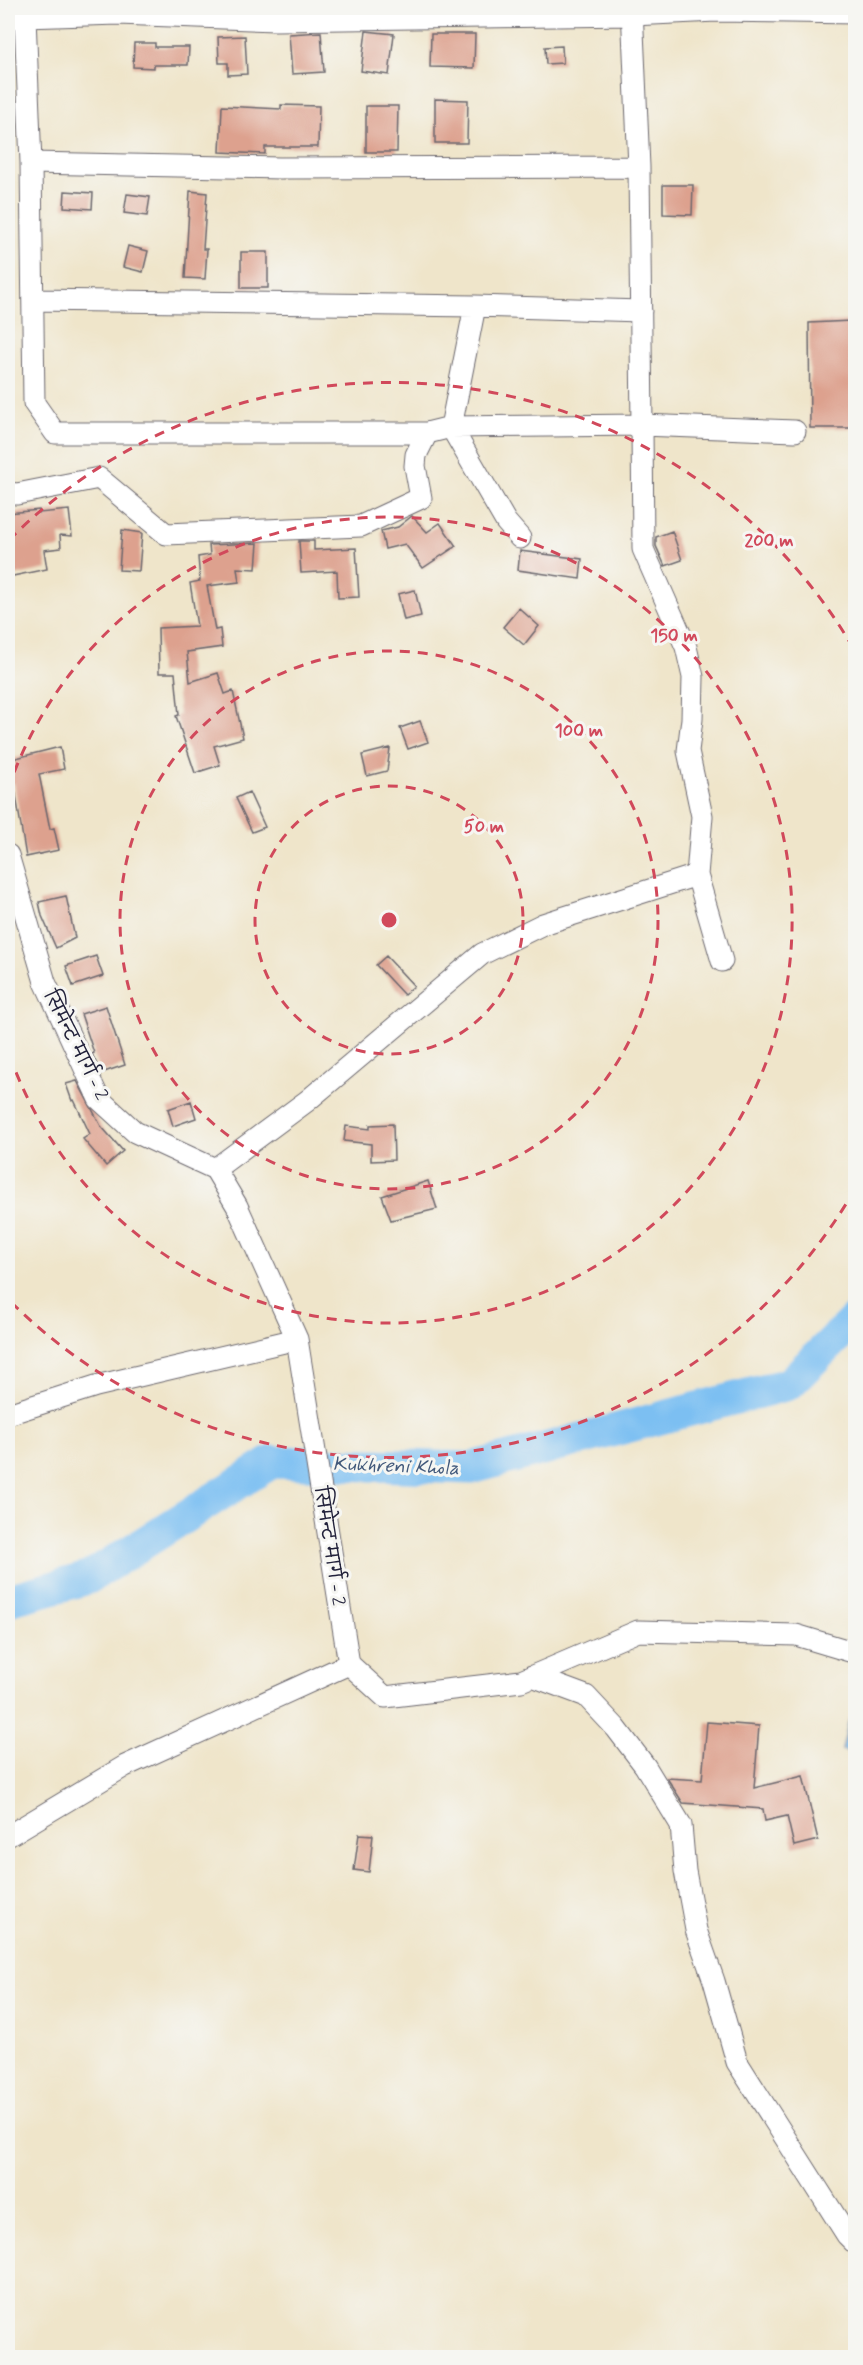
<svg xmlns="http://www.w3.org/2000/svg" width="863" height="2365" viewBox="0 0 863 2365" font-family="Mynerve,'Playpen Sans Deva',sans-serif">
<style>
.water{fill:#7cbff2;stroke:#4f7096;stroke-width:1.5}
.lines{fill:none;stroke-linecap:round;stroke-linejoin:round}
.river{stroke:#7cbff2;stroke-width:33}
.building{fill:#dda18e}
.minor-casing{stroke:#6a666d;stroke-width:23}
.minor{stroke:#fff;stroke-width:21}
.ring{fill:none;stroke:#d1495b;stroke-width:3;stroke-dasharray:10 8}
.labels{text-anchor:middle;stroke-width:6;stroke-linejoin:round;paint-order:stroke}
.street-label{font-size:18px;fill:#22223b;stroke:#f6f6f2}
.water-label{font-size:20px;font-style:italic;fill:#42597b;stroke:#f6f6f2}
.centre{fill:#d1495b;stroke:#f6f6f2;stroke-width:3}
.ring-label{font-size:18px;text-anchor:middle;font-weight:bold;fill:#d1495b;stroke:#f6f6f2;stroke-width:6;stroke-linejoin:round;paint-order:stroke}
</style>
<rect width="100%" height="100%" fill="#f6f6f2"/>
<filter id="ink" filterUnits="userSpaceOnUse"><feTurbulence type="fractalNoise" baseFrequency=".0167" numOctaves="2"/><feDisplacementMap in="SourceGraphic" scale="12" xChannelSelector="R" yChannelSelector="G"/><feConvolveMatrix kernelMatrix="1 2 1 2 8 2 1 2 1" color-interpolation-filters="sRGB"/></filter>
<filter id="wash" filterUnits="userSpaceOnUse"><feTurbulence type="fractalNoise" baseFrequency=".008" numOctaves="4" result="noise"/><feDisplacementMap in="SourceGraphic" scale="24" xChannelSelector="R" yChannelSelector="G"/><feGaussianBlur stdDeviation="1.35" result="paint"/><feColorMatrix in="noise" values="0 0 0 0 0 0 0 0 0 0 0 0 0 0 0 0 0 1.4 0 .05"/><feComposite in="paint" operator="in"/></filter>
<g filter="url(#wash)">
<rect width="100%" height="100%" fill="#efe5ca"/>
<path class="water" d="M849 1720 855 1721V1753L842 1750Z"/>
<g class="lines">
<path class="river" d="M8 1600 88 1578 272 1462 471 1468 789 1384 856 1318"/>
</g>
<g id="blocks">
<path class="building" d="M366 31 394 34 389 75 361 71Z
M321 32 324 72 292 74 289 34Z
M431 34H475L474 68 430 67Z
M245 36 247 74 228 75V63H219L218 37Z
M134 43H155V47H189L188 65H154V68L133 67Z
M562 46 563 63 546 64 545 47Z
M435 99 468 100 467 143H435Z
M281 105 319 106 318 147H265V154L220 152 222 106 281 109Z
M366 106H398L397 152H366Z
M663 185H693L692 215 663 214Z
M65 191 93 193 92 209 64 207Z
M190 191 207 193 203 249H207L205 279 185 278Z
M127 194 150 197 147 216 124 213Z
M128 246 148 251 143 272 123 267Z
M241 252H268V288H241Z
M851 321 855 428H810L809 323Z
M39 510V513L69 510 72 536 60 535 61 548 44 550 47 569 8 577V513Z
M412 516 427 532 440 523 456 546 423 568 405 544 385 549 381 531 398 527Z
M122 530 142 533 139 571 119 570Z
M672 531 682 560 665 566 656 546V537Z
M299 541H314V550L356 548 359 597 338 598 337 571 301 573Z
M258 543 256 569 237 568 239 582 207 586 215 630 220 629 222 647 187 652 190 682 218 673 225 694 233 691 243 738 214 746 220 765 195 773 176 716 179 715 175 673H159L158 628 197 626 190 583 200 581 198 557 210 555 209 545Z
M520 551 582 559 580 579 518 570Z
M415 590 421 616 404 620 398 594Z
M519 608 539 626 524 645 503 627Z
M420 721 428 742 408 749 400 728Z
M60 747 64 769 39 774 50 829 54 828 59 850 26 857 14 783 8 784V760Z
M390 748 387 771 367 776 362 755Z
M249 792 265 827 252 832 236 798Z
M66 896 75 938 56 948 42 916 39 902Z
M96 956 103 976 73 986 66 966Z
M386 956 414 986 404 995 376 965Z
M106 1006 125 1065 101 1073 92 1054 94 1053 81 1014Z
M77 1081 101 1126 123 1151 106 1166 83 1139 90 1134 74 1100 72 1101 66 1084Z
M191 1101 196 1118 173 1126 168 1109Z
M393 1124 394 1160 371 1161V1144L344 1141 346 1126 370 1129V1125Z
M428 1181 437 1209 391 1220 382 1196Z
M707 1722 759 1726 754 1788 803 1776 818 1840 794 1846 787 1816 765 1821 763 1809 683 1803 667 1778 702 1780Z
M359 1834 373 1835 369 1872 354 1870Z"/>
</g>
</g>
<g filter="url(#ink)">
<use href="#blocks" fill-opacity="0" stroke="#6a666d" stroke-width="1.5"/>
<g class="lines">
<g class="minor-casing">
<path id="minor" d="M10 8 25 17 118 14 275 20 632 15 716 11 856 13
M632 8 639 167 642 425 451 427 427 433H55L34 403 31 163 280 168 639 167
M25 17 31 163
M33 300 475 306 641 311
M475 306 451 427 506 522 520 538
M8 493 17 494 99 478 166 534 361 526 421 498 415 466 416 455 427 433
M8 855 45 982 99 1099 135 1132 215 1169 237 1206 297 1339 349 1664 385 1697 521 1681 638 1631 796 1635 856 1653
M722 961 697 875 702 816 688 751 692 719 693 677 686 647 643 549 642 425 795 431
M215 1169 307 1101 482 954 543 924 697 875
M8 1414 96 1386 297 1339
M532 1676 586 1696 616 1728 645 1766 681 1825 685 1871 696 1930 714 1981 737 2062 847 2235 856 2244
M8 1836 125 1766 349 1664"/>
</g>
<use href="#minor" class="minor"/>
</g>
</g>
<g class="ring">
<circle cx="389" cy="920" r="134"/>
<circle cx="389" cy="920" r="269"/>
<path d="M8 789A403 403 0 1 1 8 1051"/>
<path d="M855 1189A538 538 0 0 1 9 1300M9 540A538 538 0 0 1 855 651"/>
</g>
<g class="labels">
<g class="street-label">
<text transform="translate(76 1045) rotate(63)" y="6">सिमेन्ट मार्ग - 2</text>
<text transform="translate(330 1546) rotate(81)" y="6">सिमेन्ट मार्ग - 2</text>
</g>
<g class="water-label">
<text transform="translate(396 1465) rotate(2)" y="7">Kukhreni Khola</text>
</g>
</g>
<circle cx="389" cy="920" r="9" class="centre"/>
<g class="ring-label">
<text x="769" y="546">200 m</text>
<text x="674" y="641">150 m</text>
<text x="579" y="736">100 m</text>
<text x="484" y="832">50 m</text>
</g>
<rect width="863" height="2365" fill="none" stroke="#f6f6f2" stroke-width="30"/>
</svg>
